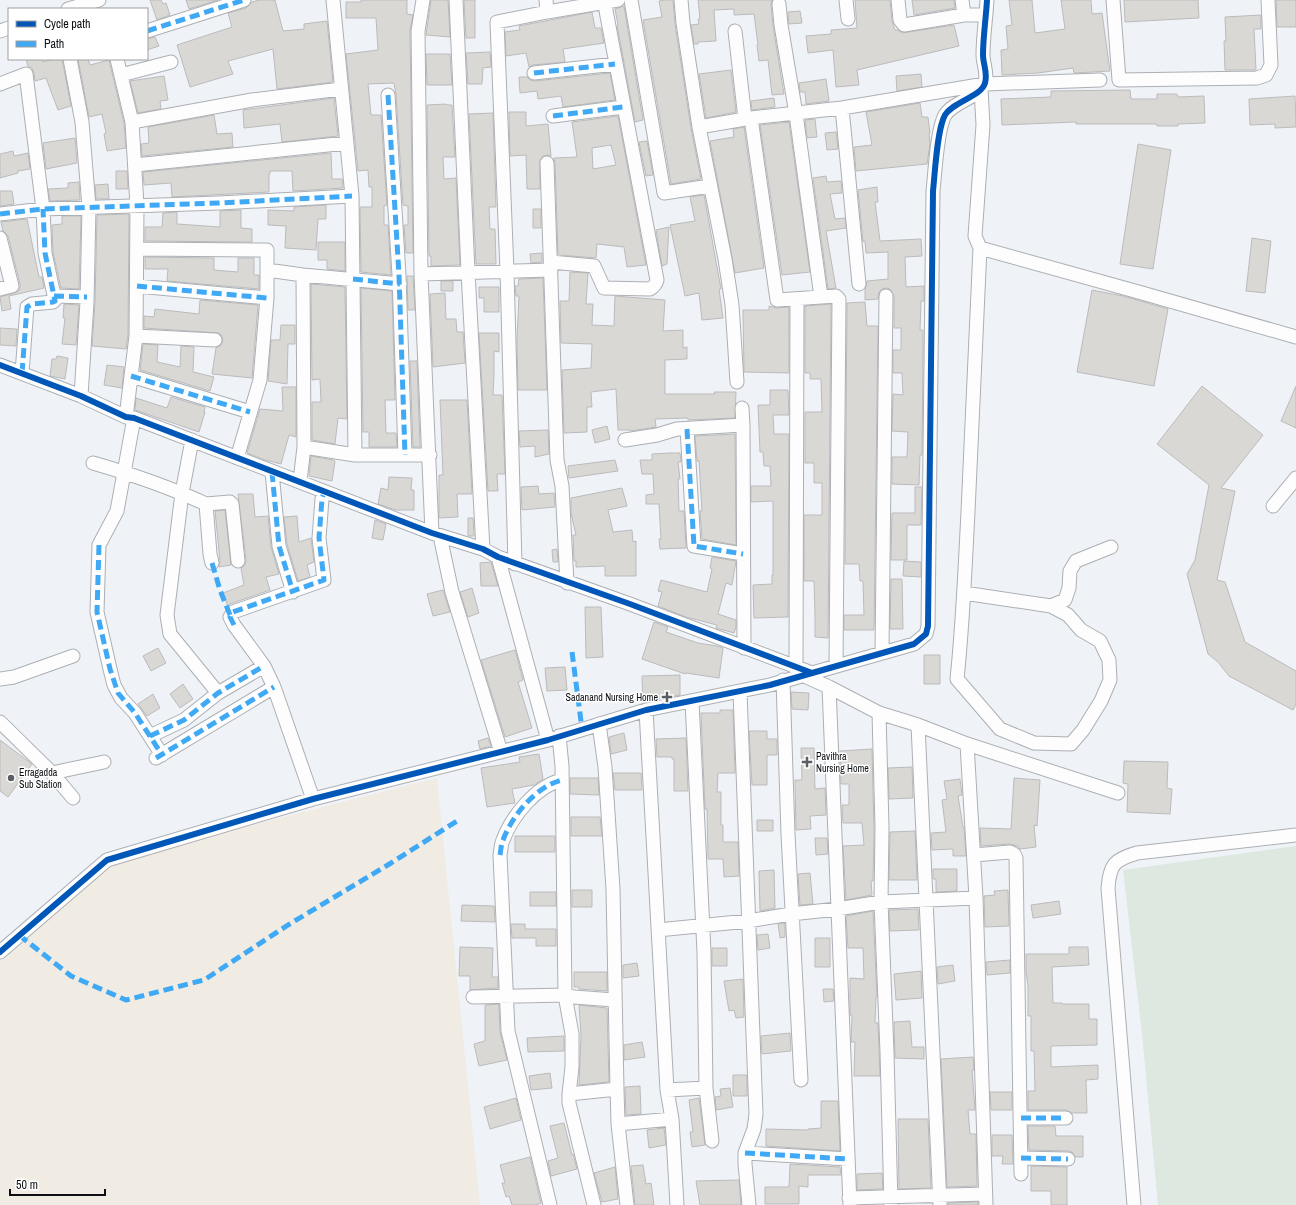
<svg xmlns="http://www.w3.org/2000/svg" width="1296" height="1205" viewBox="0 0 1296 1205" font-family="'Archivo Narrow',sans-serif">
<style>
.commercial{fill:#f0ece3}
.green{fill:#dce8e0}
.building{fill:#dad8d4;stroke:#bbbbbc;fill-rule:evenodd}
.lines{fill:none;stroke-linecap:round;stroke-linejoin:round}
.minor-casing{stroke:#acafb3;stroke-width:15}
.minor{stroke:#fdfdfe;stroke-width:13}
.quiet{stroke:#3fa9f5;stroke-width:5;stroke-dasharray:10 5;stroke-linecap:butt}
.cycleway-casing{stroke:#fff;stroke-width:8}
.cycleway{stroke:#0057b8;stroke-width:6}
.poi-dot{fill:#5b5e62;stroke:#fff;stroke-width:1.5}
.labels{text-anchor:middle;stroke-width:3;stroke-linejoin:round;paint-order:stroke}
.poi-label{font-size:10px;fill:#0c0e11;stroke:#fff;text-anchor:start}
</style>
<rect width="100%" height="100%" fill="#eff3f8"/>
<path class="commercial" d="M437 778 480 1205H0V955L119 859Z"/>
<path class="green" d="M1296 846V1205H1158L1142 1034 1123 870Z"/>
<path class="building" d="M150 0H161L163 4 166 3 170 15 157 20Z
M186 0H218L189 9Z
M259 0H275L283 31 304 29V24L327 21 333 82 277 89 273 49 228 61 233 74 190 87 177 45 232 27 228 13 246 8 252 2Z
M361 0H407V14L413 15 410 31 413 253H406L404 225H408V206L403 205 396 95 394 83 368 84 371 115H381L387 205 384 206V225H388L391 275 361 272 360 207H372V187H369L368 170 358 171 346 54 378 50 376 18H346V2H361Z
M431 0H448L450 37 426 35Z
M464 0H475V38H466Z
M665 0H673L675 24 691 128 701 179 671 184 643 20 662 17 659 1Z
M698 0H772L771 5 773 26 784 94 772 95 768 60 759 61 757 45H758L754 14 734 15V9L714 10 716 41 698 42V44H694L691 25 699 24 698 19H700Z
M855 0H890L892 21 895 30H898L902 33 954 25 959 46 857 70 859 85 836 87 833 50 808 53 806 36 831 34V30L857 28Z
M912 0H954L955 8 914 15Z
M1009 0H1032L1035 33 1065 29 1061 0H1091L1092 14 1102 13 1110 71 1074 73 1073 68 1038 73 1002 75 1001 50 1008 49 1006 26 1012 25Z
M1124 0H1198L1199 18 1125 22Z
M1276 0H1296V27H1277Z
M624 6 643 120 635 122 617 25H618L615 9Z
M800 11 802 23 789 24 788 12Z
M592 12 595 28H601L604 43 563 49 565 62 533 65 529 67 526 53 506 56 505 32 520 30 519 26Z
M1261 15V29H1254L1256 70H1225L1224 41H1226L1225 17Z
M155 37 159 46 147 50V39Z
M490 52 491 67 483 68 482 84H468L466 53Z
M426 54H450L452 85H427Z
M26 59H42L43 62 54 59H62L71 106 58 110 46 78 35 81 34 73 32 68 28 66Z
M78 59H88L90 65 109 60 124 123 126 148 107 151 104 134 106 133 102 114 89 117Z
M731 70 736 112 706 118 699 74Z
M610 73 615 100 563 107 561 96 538 99 537 91 520 93 519 77H527L530 80 535 81Z
M921 74 922 87 897 91 896 76Z
M164 76 168 100 160 101 161 109 138 113 130 81Z
M826 79 829 101 806 104 805 92H800L799 83Z
M1130 90 1131 99H1157V94H1177L1178 97 1204 96 1205 123 1178 124V126H1157V124H1076V122L1002 125 1001 99 1051 97V91Z
M1295 96 1296 127 1275 128V124L1250 125 1249 99Z
M334 98 338 136 282 142 280 124 244 128 243 110Z
M774 98 775 107 752 110 751 101Z
M920 103 922 117H928L930 133H929L930 144 927 164 856 171 854 147 872 145 866 112Z
M446 104 447 105H452L455 157H443L444 179 456 178 460 265 431 266V256H429L427 105Z
M509 112H526V126L548 124 551 156 547 155 543 156 540 160V189H527L526 155 510 156Z
M493 113 496 207H489L490 229H495L496 264H476L469 114Z
M214 115 217 134 232 133 233 147 142 156 141 144 149 143 148 127Z
M618 116 646 265 627 267 624 247 597 244 596 258 558 255 555 163 554 158 577 157 572 122ZM611 145 616 165 593 169 592 148Z
M815 119 817 137 807 138 805 120Z
M789 122 810 272 782 275 760 125Z
M744 127 764 268 735 273 710 141 734 137 733 129Z
M836 132 838 149 827 150 825 133Z
M75 138 77 163 46 169 43 143Z
M647 141 653 175 646 176 639 142Z
M1138 144 1171 150 1153 269 1120 264Z
M13 151 14 156 28 153 30 169 18 171V173L0 178V154Z
M331 153 332 179H342L343 188 293 191 292 171H270V174H269V192L172 197 171 183 144 185 143 172Z
M116 171H127L128 189H116Z
M826 176 827 182 841 181 842 193 830 194 835 219 845 218 846 228 826 231 836 288 828 289 813 178Z
M79 182 80 200 50 201 48 189 68 188V183Z
M108 184 109 199H96L95 185Z
M877 187 878 202H875L880 241 921 239 922 256 905 257 906 287 924 286V301H921L920 330H923V350L922 455H920L919 485 892 484V457H907L908 432 892 431 893 394 903 395 902 373H893V350H901V328H894V296L890 289 886 288 882 289 879 292 878 299 865 300V289L866 287 867 281 888 279V252L866 253 865 241 863 242 858 190Z
M0 191H12L14 204 0 206Z
M704 195 721 289H719L723 318 702 320 699 293 685 296 670 225 695 221 690 197Z
M326 205V219H318L316 250 285 248 286 226 268 225V210L294 211V207Z
M533 209H541V228H533Z
M241 210V228L252 229V242L145 241V227H162L163 213 177 212V224L220 227V211Z
M129 214 128 335 126 349 92 346 95 302 97 215Z
M62 216H81L79 289 61 288 53 252 52 225 62 224Z
M27 219 39 277H42L44 288 9 296 11 309 2 311 0 297 17 292 20 289V284L8 236 3 231 1 222Z
M669 227 667 264 662 266 656 230Z
M1252 238 1271 241 1265 293 1246 291Z
M318 242H345V271L327 269V260H318Z
M542 253V262L531 263 530 254Z
M145 257 214 258V270L238 272V258H254V275H259V289L167 281 168 269H145Z
M570 272 588 273 586 304H593L592 325 614 326 615 296 665 300 663 331 683 330V348L687 347V359L665 360V394H715L714 392H736L735 418 688 420V418L655 419 656 427 630 431V430H618L616 389 591 392 592 407H587V432L564 433 562 370 591 368 592 344 561 343 560 301H569Z
M407 276H413L415 310H408Z
M543 278 547 390H518L517 340 519 296H516L515 286H518L519 279Z
M441 281H453V291H441Z
M311 284 345 287 347 419 338 418 335 444 312 440V402H321L320 379 312 380Z
M479 287H499V312H484V298H479Z
M361 288 392 291 395 400H385L386 433H396L397 447H369V432H363Z
M1092 290 1123 296 1168 309 1154 386 1077 372Z
M445 293 446 319H456L457 332H463L465 363 433 367 430 294Z
M200 300 258 305 252 378 212 374 216 348 221 345 223 341 222 336 219 333 144 328V316L154 317 155 309 199 314Z
M865 302 867 326H878L874 630H844V615H864L863 581H860L859 564H845L847 303Z
M64 304 79 305 76 345 62 344 65 318H63Z
M831 304 828 638 815 637V615L814 581H804V515H822V483H814V463H805V412H822L821 379H810V373H805V306Z
M769 306 777 308 789 307V373L744 372 743 310H769Z
M281 325H295V344H288L287 384 268 381 271 340H280Z
M0 328 17 329 16 346 0 345Z
M479 333H499V352L494 351V373L493 395H502L505 474H497L498 491H488Z
M143 344 158 345 157 362 180 367 181 346 194 347 193 372 214 377 210 391 140 370Z
M57 356 68 358 65 379 50 376 52 359H56Z
M410 361H417L420 447H413Z
M107 365 124 367 122 388 104 385Z
M1202 386 1263 435 1221 488 1235 491 1217 580 1225 582 1245 642 1296 671V704L1293 710 1229 676 1218 662 1208 654 1187 574 1195 560 1209 485 1157 444Z
M1296 386V428L1281 421Z
M282 387H296V437L289 435 281 464 265 460 247 453 260 409 283 411Z
M770 390H788L789 415H773L774 434H789L788 617 754 618 753 585 772 584V575H773V501L751 502V486H771L770 466H764L763 452H760L758 405H770Z
M171 397 205 407 204 412H205L199 432 135 410 136 398 167 408Z
M440 400H467L472 494H457L458 517 439 518V475H443Z
M607 426 610 439 595 443 592 430Z
M548 430 549 454 535 457V446L520 447 519 431Z
M735 434 736 545 702 539 700 511H702L699 461H697L695 436Z
M670 453H680L681 462H678L680 479H678L679 511H684L686 548 660 549 659 539H661L659 504H646V495L654 494 653 474H642L640 460H652V454Z
M311 456 333 460 335 461 332 481 309 476Z
M615 460 618 471 569 478 568 466Z
M389 477 412 478 411 490H414V510H396L378 504 381 488 388 490Z
M538 486 539 494 554 493 555 507 522 510 521 487Z
M915 487H922L921 525H907V560H891L892 513H915Z
M622 488 627 506 608 510 613 532 632 530 633 542 636 541V576H605V566L576 567V561H574L573 535H576L571 513V498Z
M238 494H253L255 517 268 516 271 547 279 574 266 577 270 590 230 604 228 607 223 593 244 585 241 568 245 565 246 560Z
M225 510 231 565 219 567 220 561 215 511Z
M297 516 299 542 311 538 314 562 307 565 310 577 298 581 287 544 284 517Z
M468 518H473L474 536H468Z
M375 520 386 524 383 540 372 538Z
M557 549 558 562H553L552 550Z
M712 557 736 561 732 585 726 583 718 614 736 620V627L734 633 716 628 717 625 686 617 658 606 662 592 658 591 661 580 707 592 712 569 710 568Z
M904 561 921 562V577L903 576Z
M491 562 498 586H481L480 563Z
M891 579H902L903 629H890Z
M472 588 479 613 468 617 460 592Z
M443 590 450 612 433 616 427 594Z
M585 607H601L603 657 586 658Z
M654 622 668 627 666 632 698 643 717 646 723 648 719 678 686 673 685 674 642 659Z
M158 648 166 663 151 671 143 656Z
M515 650 523 680 518 682 532 728 505 737 481 660Z
M924 655H940V684H924Z
M565 667 567 690 547 691 545 668Z
M680 675V695L643 702 642 676Z
M183 684 193 699 180 708 170 694Z
M791 692 809 693 808 710 792 709Z
M153 694 160 708 147 716 138 704Z
M720 710H733L735 773H718L717 792H721V825H723V842H738L739 876 724 877 723 859H708L707 809H705L701 713H720Z
M749 731H767V739H777V755H767V785H752Z
M624 733 627 750 611 754 609 737Z
M488 738 491 746 480 749 478 741Z
M686 738 688 791H674V759H672V757H657L656 739Z
M0 740 32 764 8 797 0 791Z
M801 748H814L815 789 825 788 826 815 810 816 811 829 796 830 795 780H802Z
M872 749 874 833 873 881H871L872 895 846 900 843 846 864 845 862 823H843L842 805H849V784H841L840 751Z
M539 754 543 779 534 785 512 789 515 803 487 807 481 768 520 762 519 757Z
M1124 761 1168 762 1167 788 1172 789 1170 814 1127 812 1128 784 1123 783Z
M912 767 913 798 889 799 888 768Z
M613 773H641L642 790H615Z
M570 778H598L599 795 570 794Z
M1014 778 1040 780 1037 826 1034 825 1036 847 1020 849 1018 846 1009 844 981 846 980 828 1011 829Z
M960 779 962 795 958 796 963 827H964L966 856H953V849L932 850 931 833 946 832 942 800 947 799 944 781Z
M571 817H600L602 836H571Z
M757 820H773V831H757Z
M915 831 917 880H889L890 832Z
M515 836H555V852H515Z
M815 838H827L828 854 816 855Z
M933 869H957V891L936 892V879H933Z
M774 870 775 908 760 911 759 871Z
M810 873 813 904 800 905 798 874Z
M572 890H592V907H572Z
M1008 890 1009 926 985 927 984 896 995 895 994 891Z
M530 892H556V906H530Z
M1059 901 1061 914 1033 918 1031 905Z
M462 905 494 906 495 922 461 921Z
M918 909 919 930 890 931 889 910Z
M873 911 877 997H876L875 1023H878L880 1076H854L855 1042H851L852 1015H850V978L864 979 863 948H848L846 916Z
M785 923V937L780 938 778 924Z
M511 924H525V929H556V946H536V938H512Z
M768 934 770 948 758 950 757 935Z
M815 938H830V967H815Z
M460 947 493 948 492 977H498V988L470 990V976H459Z
M1069 947H1088L1089 965 1052 967 1053 1003H1062V1004H1089V1019H1097V1045L1051 1046V1067L1098 1065V1079L1086 1080 1087 1113H1072L1066 1110H1028V1091H1035L1034 1051H1031V1016H1028V986L1026 972V954H1069Z
M712 948H727V966H712Z
M1010 960V973L987 975 986 962Z
M637 963 639 976 623 978V965Z
M953 965 955 981 938 984 937 967Z
M921 971 922 998 896 1000 894 974Z
M574 972H607V991L579 989V987H574Z
M743 979 744 1017 736 1018 734 1010 729 1011 724 981Z
M823 989H833L834 1001 824 1002Z
M499 1004 500 1032 507 1060 479 1066 474 1044 485 1041V1005Z
M579 1005 607 1008 609 1082 579 1085 581 1035Z
M910 1021 912 1047H924V1059L895 1058 894 1022Z
M790 1033 791 1051 762 1054 761 1036Z
M564 1036V1051L528 1052 527 1038Z
M642 1042 645 1057 624 1060V1045Z
M973 1057 974 1070H972L975 1110H968L970 1134H976L977 1186 947 1187 941 1059Z
M550 1073 552 1088 531 1090 529 1076Z
M733 1075H747V1096H733Z
M640 1086 641 1114 626 1115 625 1087Z
M730 1088 733 1107 716 1110 715 1097 721 1096 720 1089Z
M990 1092H1012V1110H991Z
M516 1098 521 1120 490 1129 484 1107Z
M699 1098 705 1145 692 1147 690 1132H693L689 1100Z
M821 1101H838L840 1151 766 1146V1129L808 1130V1129L821 1128Z
M898 1119H928L931 1188 899 1189Z
M564 1123 572 1155 573 1154 577 1169 551 1176 548 1161 558 1158 550 1126Z
M1028 1126H1055L1056 1136H1083V1157H1075L1072 1152 1068 1151 1029 1150Z
M664 1128 666 1145 649 1148 647 1130Z
M992 1135H1012L1013 1164H1002L1003 1156H992Z
M530 1157 541 1203 536 1205H512L509 1196 506 1197 502 1183H505L500 1165Z
M790 1164 840 1167 841 1175H808V1187L799 1186V1204H765V1187H789Z
M643 1165 646 1184 651 1183 654 1205H635L631 1166Z
M1031 1166 1067 1167V1205H1051V1191H1031Z
M615 1167 618 1199 602 1202 594 1173Z
M882 1173 883 1189 857 1190V1174Z
M739 1180 741 1205H700L696 1181Z
M978 1202V1205H948V1203Z"/>
<g class="lines">
<g class="minor-casing">
<path id="minor" d="M333 0 352 196 355 455
M423 0 418 31 421 274 432 533
M456 0 468 272 483 549
M546 0 547 12
M631 0 664 193 710 186
M681 0 683 23 699 127 725 259 732 305 737 382
M846 0 848 19
M898 0 900 20 904 25 964 15H986
M962 0 964 15
M1113 0 1119 80 1257 78 1266 75 1271 65 1268 0
M779 4 781 25 796 114 821 297
M68 9 99 0
M0 31 9 28
M147 31 244 0
M735 31 745 119
M70 59 82 122 89 207 87 302 81 396
M117 59 132 122 137 206 136 336 126 417
M534 73 615 64
M121 75 171 62
M0 84 26 74 43 209 45 253 55 300 53 302 32 304 27 307 22 373
M981 89 983 125 975 236 980 248 1142 293 1296 337
M388 95 399 275 405 455
M842 108 859 284
M553 116 623 107
M751 118 777 300 836 296 839 299 836 666
M132 122 252 100 341 89
M699 127 751 118 842 108 985 84 1100 80
M547 163 557 460 562 486 567 583
M135 165 347 143
M0 214 43 209 219 203 352 196
M0 238 12 286 0 289
M137 249 267 250V298L260 380 237 458
M551 262 594 266 604 288 650 289C655 286 656 284 657 280L604 0
M267 270 303 275 400 284
M421 274 551 270
M137 286 267 298
M54 296 87 297
M136 336 215 340
M0 365 81 396 126 417 134 418 432 533 483 549 498 557 630 604 812 673
M131 376 250 412
M742 408 743 425 744 648
M134 418 117 511 99 545 97 612 110 669 114 685 121 698 135 713 162 755
M687 429 694 546 743 554
M192 440 182 493 167 615 170 634 218 693
M625 440 657 435 677 429 743 425
M304 447 355 455H430
M93 463C131 474 169 487 206 504
M272 472 279 546 293 592
M300 481 304 447 303 275
M1273 506 1296 478
M440 536 452 592 501 752
M498 557 548 740
M212 563 210 554 206 504 230 502 232 504 238 561
M515 564 507 271 497 22 547 12 618 0
M964 593 1051 606 1068 615 1081 630 1100 641 1109 660 1110 680 1101 701 1083 730 1071 744 1034 743 1000 729 957 679C963 623 965 568 968 512 972 424 976 336 980 248
M1051 606 1065 600 1069 588 1070 571 1076 561 1111 547
M882 653 886 296
M796 667 797 300
M802 675 829 687 879 713 918 725 967 744 1118 793
M0 679 14 677 73 656
M783 680 788 834 801 1080
M829 687 850 1205
M740 692 756 1114 754 1129 745 1153V1164L749 1205
M692 701 704 952 706 1088 712 1141
M646 710 667 1090 672 1119 677 1205
M879 713 882 827 881 902 887 1052 891 1205
M0 722 52 773 73 798
M599 724 605 767 613 889 617 1089 618 1124 627 1205
M918 725 940 1205
M150 736 184 720 218 693 264 666
M559 736 562 766 565 995 572 1034V1067L569 1094V1103L594 1205
M967 744 976 898 986 1205
M156 758 274 687
M52 773 104 762
M313 799 274 687 264 666 234 625 230 617 233 612 324 580 319 538 322 499 324 492
M974 855 1010 852 1014 854 1016 858 1021 1174
M658 930 748 921 791 914 837 909 881 902 976 898
M0 952 107 860 313 799 548 740 646 710 770 685 914 644 926 634 928 626 933 191C935 173 937 129 945 115 954 101 981 97 985 83 988 73 983 64 983 55 983 37 986 18 987 0
M473 997 565 995 574 997 614 1000
M667 1090 706 1088
M569 1094 617 1089
M1021 1118H1066
M618 1124 672 1119
M745 1153 848 1159
M1021 1158 1068 1159
M849 1198 985 1194
M550 1205 508 1031 500 855C501 850 501 844 503 840 512 816 536 786 562 780
M1134 1205 1108 888C1110 864 1114 860 1137 853L1296 835"/>
</g>
<use href="#minor" class="minor"/>
<path class="quiet" d="M147 31 244 0
M534 73 615 64
M388 95 399 275 405 455
M553 116 623 107
M0 214 43 209 219 203 352 196
M353 279 400 284
M137 286 267 298
M54 296 87 297
M22 373 27 307 32 304 53 302 55 301 45 253 43 209
M131 376 250 412
M687 429 694 546 743 554
M272 472 279 546 293 592
M99 545 97 612 110 669 118 693 135 713 162 755
M212 563 220 590 230 615
M234 625 230 617 233 612 324 580 319 538 322 499 324 492
M572 652 582 729
M150 736 184 720 218 693 264 666
M156 758 274 687
M500 855C501 850 501 844 503 840 512 816 536 786 562 780
M19 935 71 976 126 1000 204 980 288 925 391 863 457 821
M1021 1118H1066
M745 1153 848 1159
M1021 1158 1068 1159"/>
<g class="cycleway-casing">
<path id="cycleway" d="M0 365 81 396 126 417 134 418 432 533 483 549 498 557 630 604 812 673
M0 952 107 860 313 799 548 740 646 710 770 685 914 644 926 634 928 626 933 191C935 173 937 129 945 115 954 101 981 97 985 83 988 73 983 64 983 55 983 37 986 18 987 0"/>
</g>
<use href="#cycleway" class="cycleway"/>
</g>
<g class="poi-dot">
<path d="M665 691h4v4h4v4h-4v4h-4v-4h-4v-4h4z"/>
<path d="M805 756h4v4h4v4h-4v4h-4v-4h-4v-4h4z"/>
<circle cx="11" cy="778" r="4"/>
</g>
<g class="labels">
<g class="poi-label">
<text x="658" y="701" text-anchor="end">Sadanand Nursing Home</text>
<text x="816" y="760">Pavithra<tspan x="816" dy="12">Nursing Home</tspan></text>
<text x="19" y="776">Erragadda<tspan x="19" dy="12">Sub Station</tspan></text>
</g>
</g>
<rect x="8" y="8" width="140" height="52" fill="#ffffff" stroke="#9e9fa0"/>
<rect x="16" y="21" width="20" height="6" fill="#0057b8" stroke="#9e9fa0"/>
<text x="44" y="28" font-size="12" fill="#0c0e11">Cycle path</text>
<rect x="16" y="41" width="20" height="6" fill="#3fa9f5" stroke="#9e9fa0"/>
<text x="44" y="48" font-size="12" fill="#0c0e11">Path</text>
<path d="M10 1189v6h95v-6" fill="none" stroke="#0c0e11" stroke-width="2"/>
<text x="16" y="1189" font-size="12" fill="#0c0e11" stroke="#ffffff" stroke-width="3" paint-order="stroke">50 m</text>
</svg>
